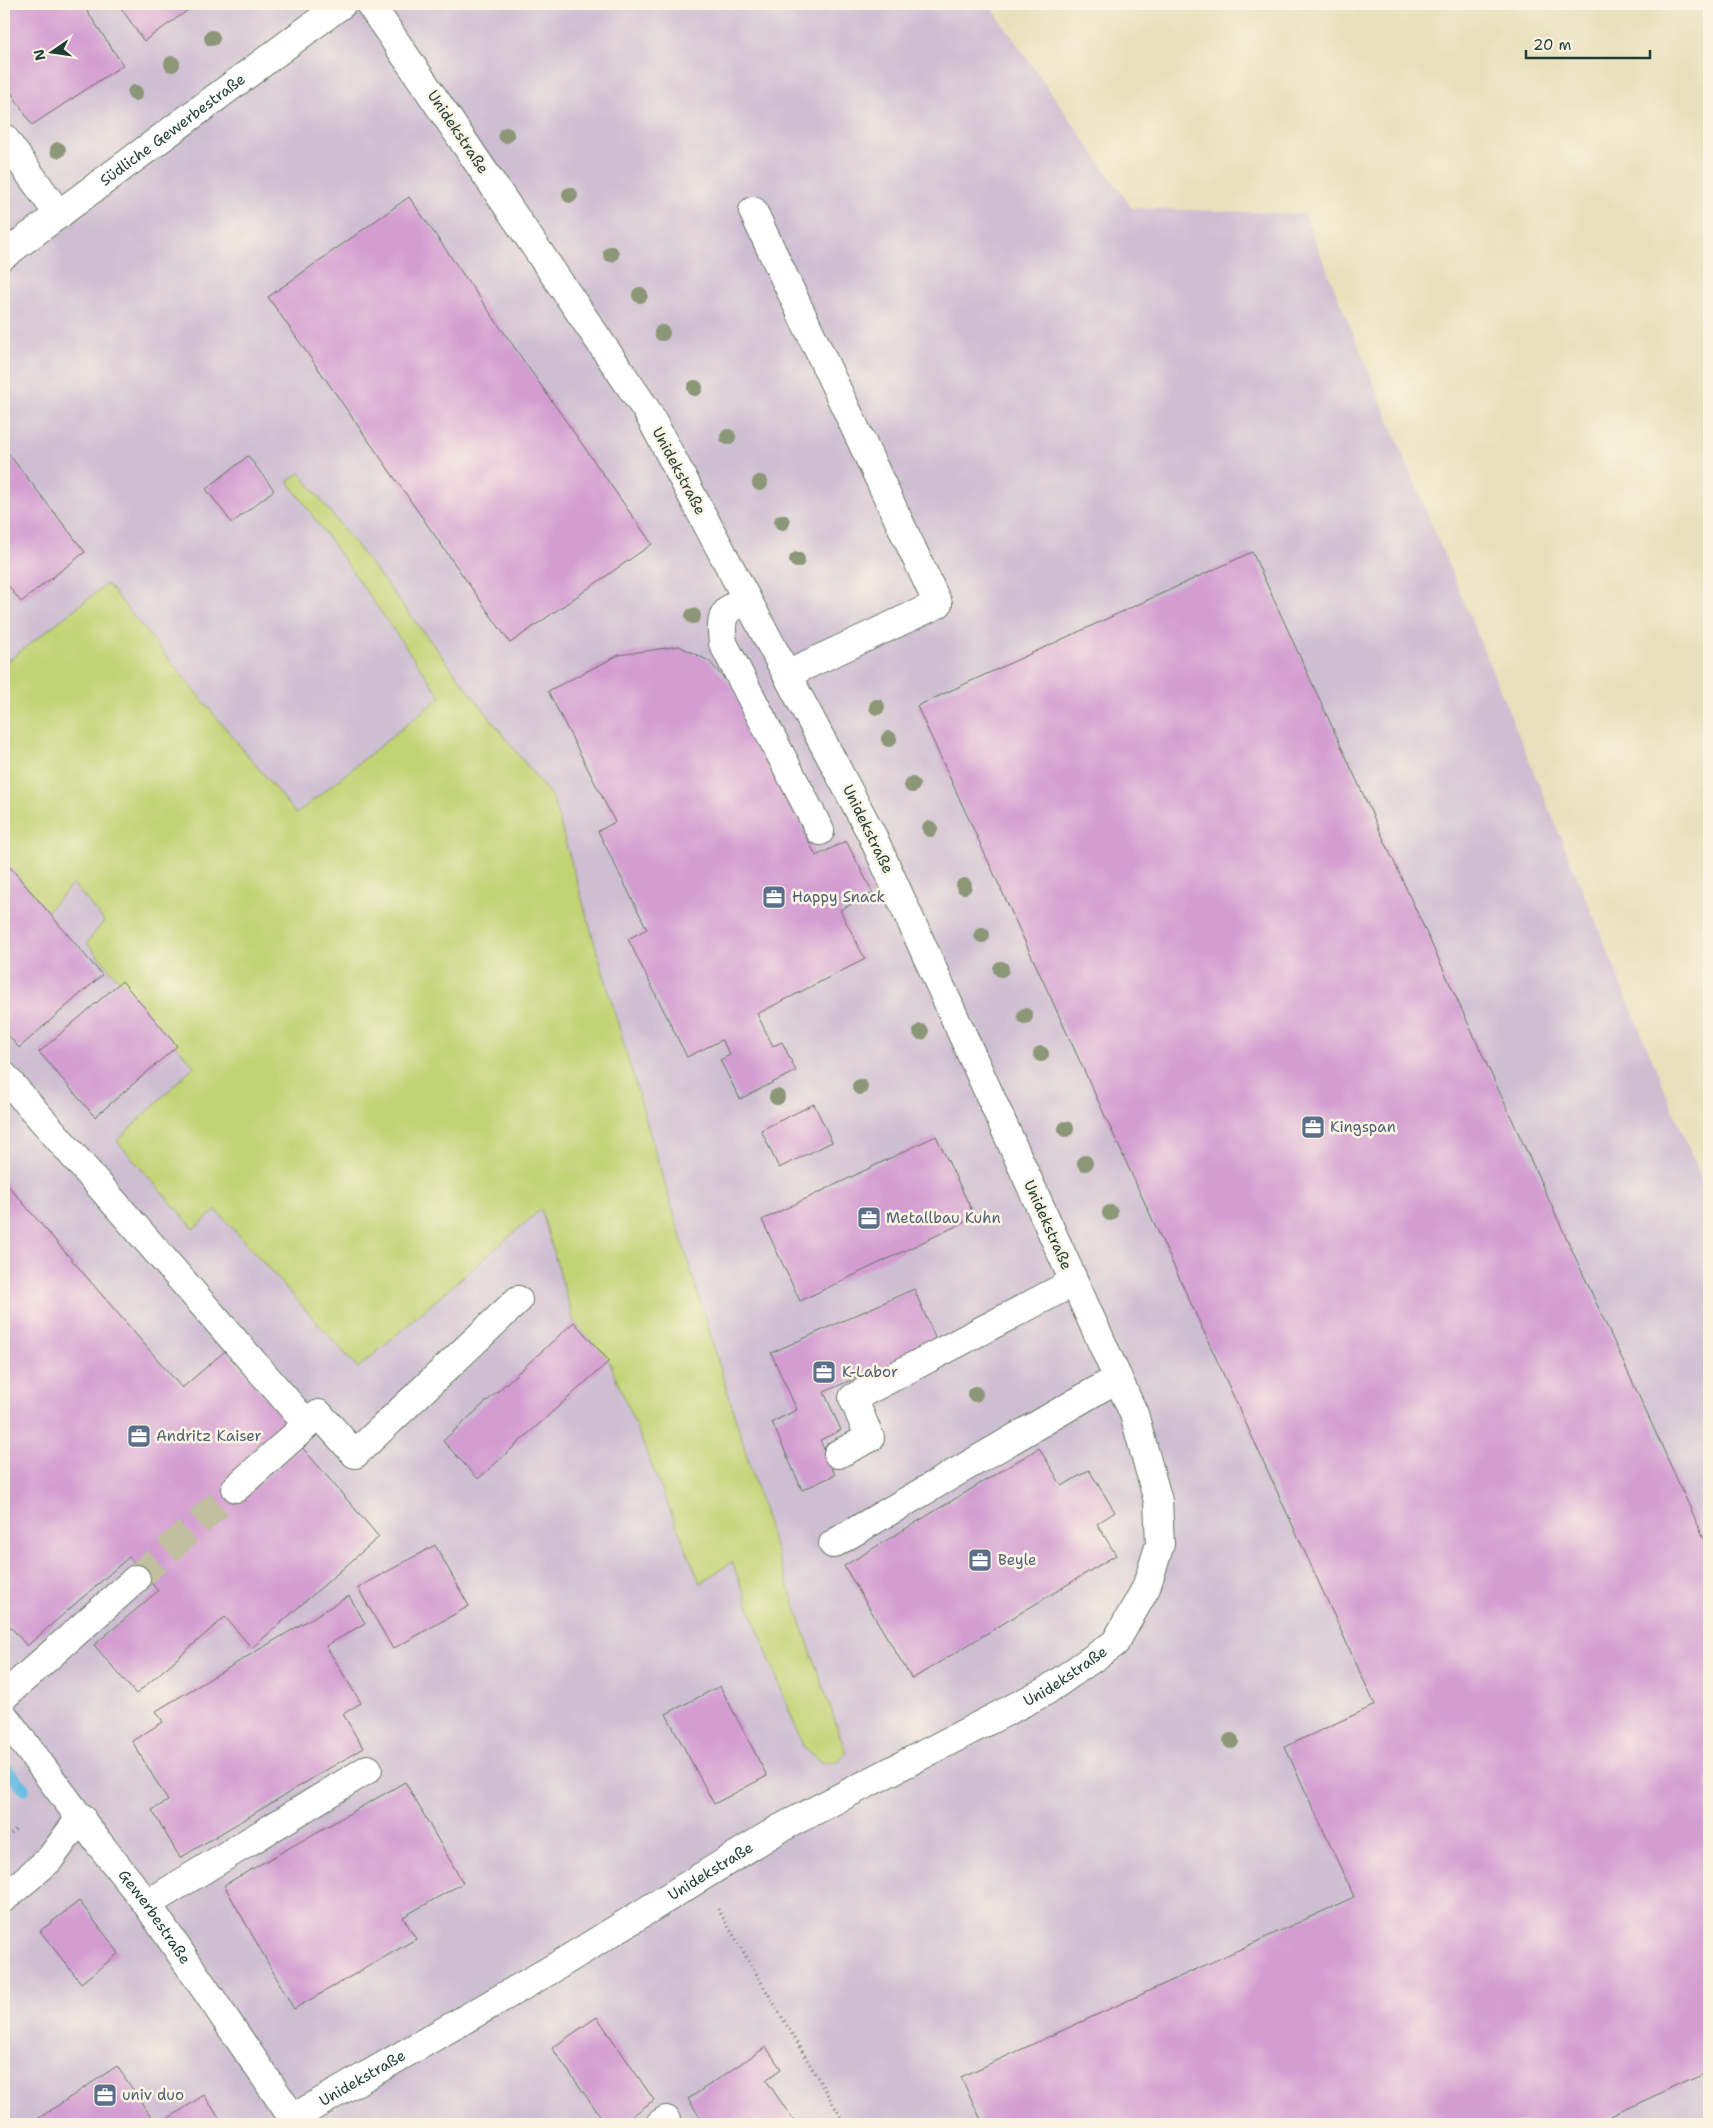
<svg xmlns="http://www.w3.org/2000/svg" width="1713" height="2128" viewBox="0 0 1713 2128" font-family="'Shantell Sans',sans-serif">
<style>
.industrial{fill:#cdbed2}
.green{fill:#c2d376;stroke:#708855}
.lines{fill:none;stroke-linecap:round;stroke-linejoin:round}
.stream{stroke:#65bce2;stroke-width:12}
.building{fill:#d39dd1}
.minor-tunnel{stroke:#c0bfa0;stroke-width:28;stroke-dasharray:28 14;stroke-linecap:butt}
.minor-casing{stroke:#657663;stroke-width:30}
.path{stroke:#657663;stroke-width:3;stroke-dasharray:1 4;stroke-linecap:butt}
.minor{stroke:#fff;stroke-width:28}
.tree{fill:#8c9778}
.labels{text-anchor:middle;stroke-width:5;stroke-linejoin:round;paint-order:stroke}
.street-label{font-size:15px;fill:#1f3d34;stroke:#fcf5e5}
.service-label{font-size:15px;fill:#4e5e75;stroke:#fcf5e5;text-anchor:start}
</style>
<rect width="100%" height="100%" fill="#fcf5e5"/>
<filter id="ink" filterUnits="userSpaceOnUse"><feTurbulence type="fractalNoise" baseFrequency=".02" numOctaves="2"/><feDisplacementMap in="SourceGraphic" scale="10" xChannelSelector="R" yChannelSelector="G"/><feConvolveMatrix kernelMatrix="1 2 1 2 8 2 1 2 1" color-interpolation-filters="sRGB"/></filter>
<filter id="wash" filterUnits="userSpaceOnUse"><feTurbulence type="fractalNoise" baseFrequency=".0096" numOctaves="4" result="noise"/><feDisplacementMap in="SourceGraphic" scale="20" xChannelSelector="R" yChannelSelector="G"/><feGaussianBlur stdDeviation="1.12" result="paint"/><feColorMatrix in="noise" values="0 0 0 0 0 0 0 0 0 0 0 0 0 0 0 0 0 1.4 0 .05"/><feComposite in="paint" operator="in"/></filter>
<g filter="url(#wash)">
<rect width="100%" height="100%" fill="#e8e0bb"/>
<path class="industrial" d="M4 4H989L1132 208 1304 214 1709 1197V2124H4Z"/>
<path class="green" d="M4 170C10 184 12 197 4 211Z
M300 473 553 799 656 1155 772 1539 846 1753 837 1762H822L803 1746 732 1562 700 1583 609 1361 574 1322 541 1209 358 1368 216 1210 194 1229 117 1141 194 1066 87 943 104 921 73 884 47 911 4 860V656L8 661 107 584 296 814 441 697 288 481Z"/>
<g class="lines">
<path class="stream" d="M4 1766 24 1789"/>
</g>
<g id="blocks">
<path class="building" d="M4 4H82L123 65 32 125 4 81Z
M118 4H197L144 41Z
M409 197 652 544 510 643 268 297Z
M4 448 85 552 21 602 4 580Z
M248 456 274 490 232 523 206 489Z
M1252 552 1709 1549V2071L1593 2124H983L961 2077 1354 1897 1285 1747 1375 1705 917 706Z
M679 646 709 661 730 685 816 856 846 841 873 893 840 910 865 959 757 1014 773 1046 782 1042 796 1071 740 1099 720 1060 730 1055 722 1040 687 1057 628 939 647 929 598 831 615 822 548 691 619 655Z
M4 860 102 975 19 1048 4 1030Z
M122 981 177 1046 95 1117 39 1052Z
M814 1104 832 1142 779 1168 761 1130Z
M936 1136 975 1217 800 1301 762 1220Z
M4 1181 182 1388 225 1351 288 1424 223 1481 240 1501 302 1447 379 1537 252 1648 225 1617 136 1694 94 1645 158 1591 129 1557 27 1646 4 1619Z
M914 1289 937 1342 824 1392 841 1430 820 1440 835 1475 802 1490 772 1422 797 1410 771 1353Z
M574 1322 609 1361 478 1479 443 1441Z
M1039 1448 1062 1486 1089 1470 1115 1512 1097 1524 1116 1555 912 1679 844 1566Z
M435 1545 469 1606 393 1649 358 1588Z
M349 1596 365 1623 326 1646 361 1703 343 1714 363 1748 180 1858 152 1810 168 1801 132 1741 163 1722 156 1711Z
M720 1686 767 1776 714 1804 666 1714Z
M405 1782 463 1883 403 1917 416 1939 294 2009 224 1885Z
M79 1901 119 1953 81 1983 40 1931Z
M597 2017 654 2100 621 2124H606L552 2048Z
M766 2047 781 2069 766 2080 796 2124H705L688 2099Z
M117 2066 156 2124H30Z
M204 2095 223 2124H160Z"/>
</g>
</g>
<g filter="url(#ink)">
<use href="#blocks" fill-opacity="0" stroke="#657663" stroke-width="1"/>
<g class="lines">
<path class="minor-tunnel" d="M136 1579 236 1488"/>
<g class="minor-casing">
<g id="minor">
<path d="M4 138 59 215"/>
<path d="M753 211 938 604 787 674"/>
<path id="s1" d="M4 255 342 4"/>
<path d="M746 598C722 613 720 615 723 643L820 831"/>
<path d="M4 1076 307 1424"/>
<path d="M838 1454 870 1438 853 1398 1074 1282"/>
<path d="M236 1488 319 1414 355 1454 518 1300"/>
<path d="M833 1544 1118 1378"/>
<path d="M4 1696 136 1579"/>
<path id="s2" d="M4 1716 98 1842 147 1904 297 2124"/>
<path d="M4 1898 49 1860 81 1817"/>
<path d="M147 1904 368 1769"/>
<path id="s3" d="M293 2118 552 1969 779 1829 1046 1691 1115 1643 1146 1588 1160 1544 1158 1501 1134 1414 872 835 647 411 370 4"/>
<path d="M660 2124 666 2120"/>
</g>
</g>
<path class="path" d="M4 1841 17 1828
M718 1909 845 2124"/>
<use href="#minor" class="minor"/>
</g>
<g class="tree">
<circle cx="212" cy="38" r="8"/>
<circle cx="172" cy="64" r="8"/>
<circle cx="135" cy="93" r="8"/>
<circle cx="506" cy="135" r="8"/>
<circle cx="58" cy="150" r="8"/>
<circle cx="570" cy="195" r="8"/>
<circle cx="611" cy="254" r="8"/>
<circle cx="640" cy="295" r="8"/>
<circle cx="662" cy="333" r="8"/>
<circle cx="695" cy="388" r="8"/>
<circle cx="728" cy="437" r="8"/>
<circle cx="760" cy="483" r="8"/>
<circle cx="782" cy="522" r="8"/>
<circle cx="797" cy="560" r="8"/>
<circle cx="693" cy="616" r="8"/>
<circle cx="877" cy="707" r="8"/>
<circle cx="889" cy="739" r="8"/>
<circle cx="912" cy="785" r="8"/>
<circle cx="930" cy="829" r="8"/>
<circle cx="964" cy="886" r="8"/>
<circle cx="982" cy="935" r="8"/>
<circle cx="1001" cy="969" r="8"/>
<circle cx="1025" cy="1016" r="8"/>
<circle cx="921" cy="1032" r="8"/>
<circle cx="1041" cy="1054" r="8"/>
<circle cx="860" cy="1087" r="8"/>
<circle cx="777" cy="1097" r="8"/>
<circle cx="1066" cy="1129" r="8"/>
<circle cx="1085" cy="1163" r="8"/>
<circle cx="1110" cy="1213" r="8"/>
<circle cx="975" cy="1394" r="8"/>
<circle cx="1231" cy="1741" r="8"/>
</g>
</g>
<defs>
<g id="office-square" transform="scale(1.25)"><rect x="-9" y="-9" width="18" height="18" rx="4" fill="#5c6f8a" stroke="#fcf5e5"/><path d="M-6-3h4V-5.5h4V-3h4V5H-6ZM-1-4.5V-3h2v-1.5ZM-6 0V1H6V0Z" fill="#fff"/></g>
</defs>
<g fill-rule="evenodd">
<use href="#office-square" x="774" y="897"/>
<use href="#office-square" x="1313" y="1127"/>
<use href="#office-square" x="869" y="1218"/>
<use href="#office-square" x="824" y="1372"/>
<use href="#office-square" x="139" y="1436"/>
<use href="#office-square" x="980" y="1560"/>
<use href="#office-square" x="105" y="2095"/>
</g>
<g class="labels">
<g class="street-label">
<text dy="5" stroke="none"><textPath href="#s1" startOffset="210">Südliche Gewerbestraße</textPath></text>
<text transform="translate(458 132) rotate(56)" y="5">Unidekstraße</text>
<text transform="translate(679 471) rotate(62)" y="5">Unidekstraße</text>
<text transform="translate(868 829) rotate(64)" y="5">Unidekstraße</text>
<text transform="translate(1048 1225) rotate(66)" y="5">Unidekstraße</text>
<text dy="5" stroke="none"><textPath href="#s3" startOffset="890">Unidekstraße</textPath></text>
<text dy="5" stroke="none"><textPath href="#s3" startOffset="485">Unidekstraße</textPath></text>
<text dy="5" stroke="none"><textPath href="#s2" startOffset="251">Gewerbestraße</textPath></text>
<text dy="5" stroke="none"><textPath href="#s3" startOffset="80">Unidekstraße</textPath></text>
</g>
<g class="service-label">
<text x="792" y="902">Happy Snack</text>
<text x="1330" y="1132">Kingspan</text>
<text x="886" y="1223">Metallbau Kuhn</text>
<text x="842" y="1377">K-Labor</text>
<text x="156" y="1441">Andritz Kaiser</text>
<text x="998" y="1565">Beyle</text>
<text x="122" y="2100">univ duo</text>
</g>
</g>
<rect width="1713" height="2128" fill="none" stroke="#fcf5e5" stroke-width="20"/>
<g transform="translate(52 52) rotate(257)" stroke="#fcf5e5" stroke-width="4" paint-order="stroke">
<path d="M0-4L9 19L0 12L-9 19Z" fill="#1f3d34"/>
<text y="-8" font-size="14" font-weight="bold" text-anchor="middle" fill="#1f3d34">N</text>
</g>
<path d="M1526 50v8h124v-8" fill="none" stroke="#1f3d34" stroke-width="2.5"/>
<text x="1533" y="50" font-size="15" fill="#1f3d34" stroke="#fcf5e5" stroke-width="4" paint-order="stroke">20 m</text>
</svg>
